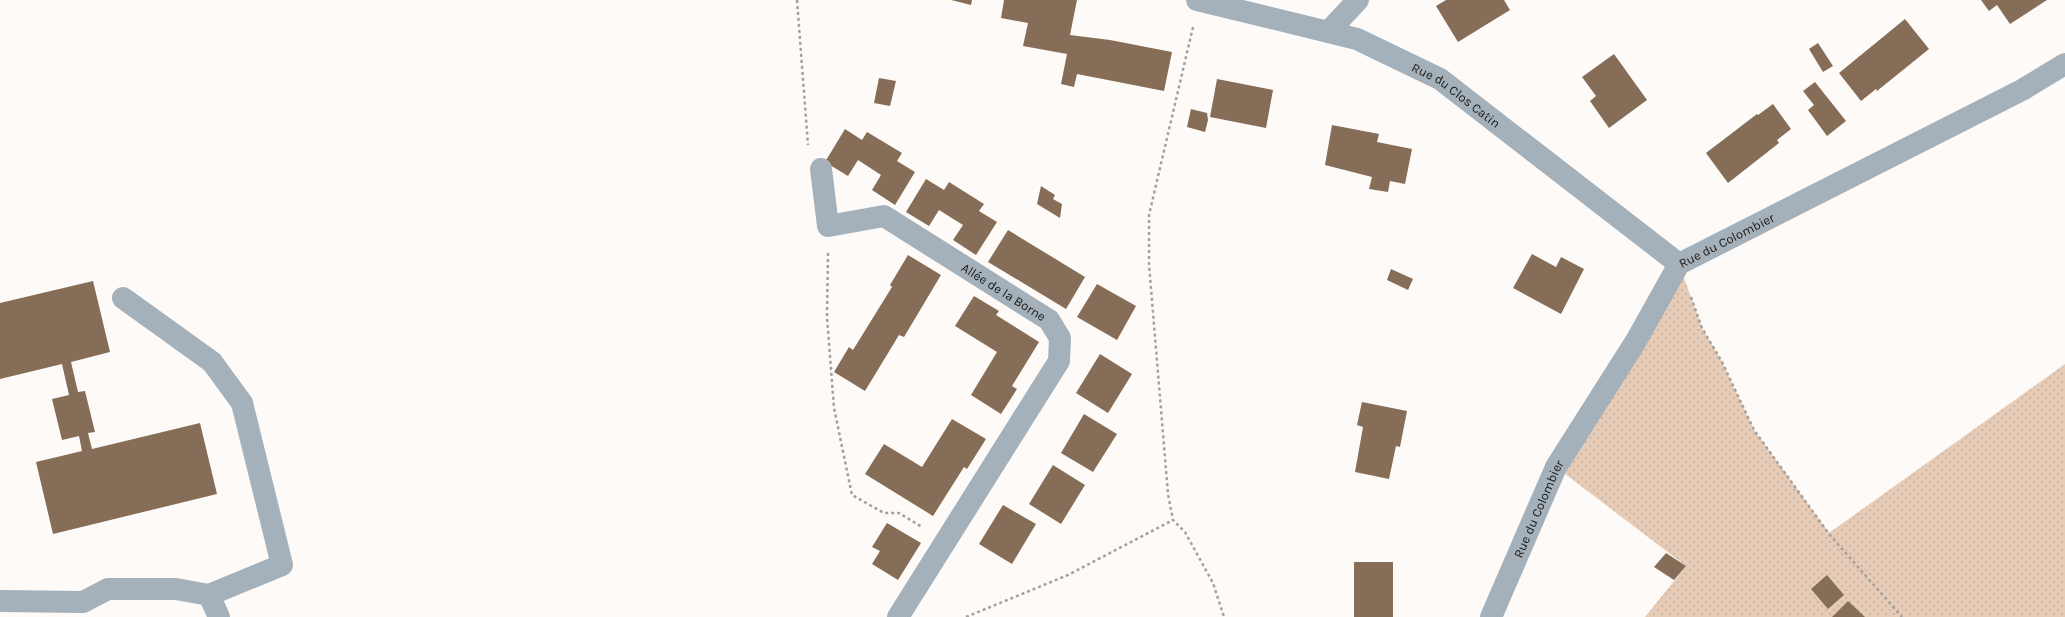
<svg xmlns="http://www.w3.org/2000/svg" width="2065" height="617" viewBox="0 0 2065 617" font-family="Karla,sans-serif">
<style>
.grass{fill:url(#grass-dots)}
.building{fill:#866d57}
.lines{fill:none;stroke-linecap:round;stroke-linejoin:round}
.path{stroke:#a3a09d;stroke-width:2.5;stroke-dasharray:3 3;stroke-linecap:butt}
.minor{stroke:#a4b1bb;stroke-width:22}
.labels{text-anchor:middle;stroke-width:4;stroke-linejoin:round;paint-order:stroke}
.street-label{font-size:13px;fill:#1c1a18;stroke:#fefaf7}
</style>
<defs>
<pattern id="grass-dots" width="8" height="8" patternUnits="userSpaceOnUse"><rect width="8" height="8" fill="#e6ccb7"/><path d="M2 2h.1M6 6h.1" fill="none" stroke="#c5af9d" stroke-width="1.8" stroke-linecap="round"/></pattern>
</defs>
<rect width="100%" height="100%" fill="#fefaf7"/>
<path class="grass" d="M1679 264 1702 328 1722 362 1754 430 1829 533 2065 364V617H1645L1686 566 1556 467Z"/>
<path class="building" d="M951 0H972L971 5Z
M1004 0H1077L1070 35 1110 40 1172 52 1164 91 1077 74 1074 87 1061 84 1067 54 1023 46 1028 23 1001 18Z
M1446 0H1504L1510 10 1458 42 1436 6Z
M1981 0H2047L2010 24 1997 5 1989 11Z
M1905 19 1929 49 1877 91 1876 89 1861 101 1839 73Z
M1818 43 1833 66 1823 72 1809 49Z
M1614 54 1647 100 1609 128 1590 101 1596 96 1582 77Z
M879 78 896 81 890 106 874 103Z
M1217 79 1273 90 1266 128 1210 117Z
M1815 82 1846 121 1827 136 1808 110 1814 105 1803 91Z
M1773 104 1791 129 1777 140 1779 143 1728 183 1706 153 1757 114 1758 115Z
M1191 109 1207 113 1208 120 1205 132 1187 127Z
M1332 125 1379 134 1377 142 1412 149 1405 184 1390 181 1388 192 1369 189 1372 177 1325 165Z
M845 129 862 140 867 132 902 153 897 161 915 172 895 205 872 190 881 175 858 160 848 176 825 162Z
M926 179 944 190 949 182 984 204 979 211 997 222 976 255 953 240 963 225 939 210 929 226 906 212Z
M1041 186 1055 195 1053 199 1062 204 1060 218 1037 204Z
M1008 230 1085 277 1066 309 988 262Z
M1532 254 1556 267 1561 257 1584 269 1561 314 1513 288Z
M908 255 941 275 904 337 899 335 865 391 834 372 849 347 853 350 892 287 890 285Z
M1391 269 1413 279 1408 290 1387 280Z
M93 281 110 352 71 362 78 392 85 391 95 432 88 433 92 449 200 423 217 494 53 534 36 462 82 451 79 436 62 440 52 399 69 395 62 364 0 379V303Z
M1097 284 1136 306 1117 340 1077 317Z
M974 296 999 311 996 315 1039 342 1012 386 1017 389 1001 414 971 395 997 352 955 326Z
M1100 354 1132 374 1108 413 1076 393Z
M1362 402 1407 411 1400 447 1396 446 1389 479 1355 472 1363 427 1357 425Z
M1084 414 1117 434 1093 472 1061 453Z
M952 419 986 439 967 469 964 467 933 516 865 474 884 444 922 467Z
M1053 465 1085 485 1061 524 1029 504Z
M1003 505 1036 524 1012 564 979 544Z
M887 523 921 543 898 580 872 564 880 551 872 547Z
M1666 553 1686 566 1674 580 1654 567Z
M1354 562H1393V617H1354Z
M1827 575 1844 595 1828 609 1811 589Z
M1848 601 1865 617H1832Z"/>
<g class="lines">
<path class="path" d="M797 0 808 145
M1193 27 1149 215V264L1168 494 1173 520 1185 532 1213 583 1224 617
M828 253 827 317 834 408 852 495 884 513H899L922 527
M1691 297 1702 328 1722 362 1754 430 1829 534 1902 617
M966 617 1068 575 1173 520"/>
<g class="minor">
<path id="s1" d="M1197 0 1357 39 1440 79 1679 264"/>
<path d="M1328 32 1358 0"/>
<path id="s2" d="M821 169 828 226 884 216 1049 320 1060 338 1059 361 898 617"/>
<path d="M123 298 212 362 242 403 282 565 209 595"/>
<path d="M0 601 83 602 108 589H176L209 595 219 617"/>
<path id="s3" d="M1491 617 1556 467 1636 341 1679 264 2022 90 2065 64"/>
</g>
</g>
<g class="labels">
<g class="street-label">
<text dy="5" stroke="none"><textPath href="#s1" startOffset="279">Rue du Clos Catin</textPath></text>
<text dy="5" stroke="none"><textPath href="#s3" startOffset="454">Rue du Colombier</textPath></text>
<text dy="5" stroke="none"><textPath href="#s2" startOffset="256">Allée de la Borne</textPath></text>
<text dy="5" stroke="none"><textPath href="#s3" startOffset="118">Rue du Colombier</textPath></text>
</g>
</g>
</svg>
